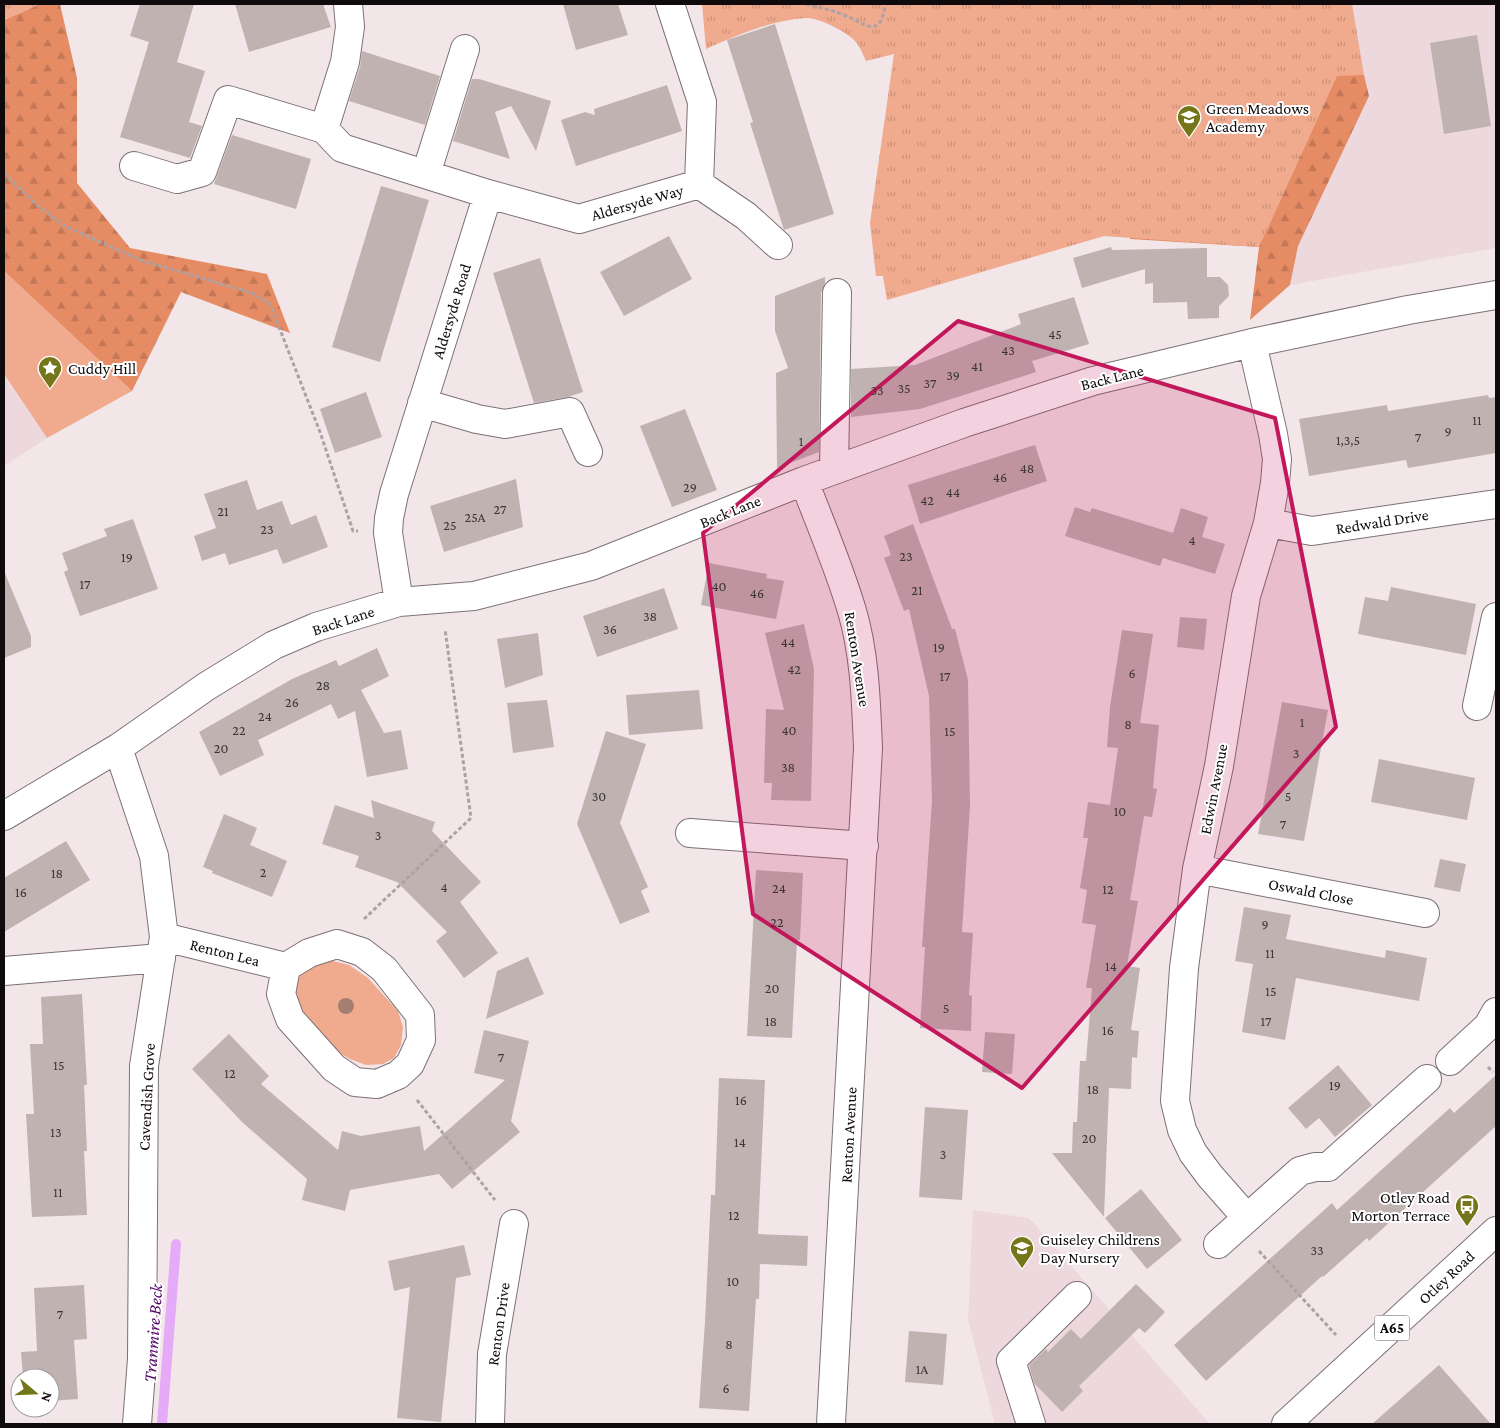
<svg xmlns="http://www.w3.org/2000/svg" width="1500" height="1428" viewBox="0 0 1500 1428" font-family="'Crimson Pro',serif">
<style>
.built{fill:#ecd8dd}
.grass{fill:#f0aa8d}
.forest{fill:url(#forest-firs)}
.park{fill:url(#park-tufts)}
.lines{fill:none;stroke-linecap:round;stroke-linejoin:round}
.stream{stroke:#e5abf9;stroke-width:10}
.building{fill:#bfb2b1}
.minor-casing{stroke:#7c7174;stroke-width:30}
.major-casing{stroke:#7c7174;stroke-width:30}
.path{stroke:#aca2a4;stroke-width:3;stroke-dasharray:4 2.5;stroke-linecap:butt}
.minor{stroke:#fff;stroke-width:28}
.major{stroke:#fff;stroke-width:28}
.tree{fill:#a47f71}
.marked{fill:#c2185b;fill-opacity:0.2;stroke:#c2185b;stroke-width:4;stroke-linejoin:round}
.labels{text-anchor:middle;stroke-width:4;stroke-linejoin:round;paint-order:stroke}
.number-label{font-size:14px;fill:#3b3535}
.shield{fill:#fff;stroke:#575455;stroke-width:1}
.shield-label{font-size:15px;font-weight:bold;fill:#0f0b0c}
.poi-label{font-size:16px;fill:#0f0b0c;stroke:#fff;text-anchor:start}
.street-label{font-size:16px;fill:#0f0b0c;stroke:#fff}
.water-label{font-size:18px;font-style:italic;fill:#520667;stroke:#fff}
</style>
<defs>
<pattern id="forest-firs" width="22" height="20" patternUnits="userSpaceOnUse" patternTransform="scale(1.25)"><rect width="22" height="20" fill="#e68c65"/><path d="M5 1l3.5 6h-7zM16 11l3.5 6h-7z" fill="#c47756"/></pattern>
<pattern id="park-tufts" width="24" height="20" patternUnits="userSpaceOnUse" patternTransform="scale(1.25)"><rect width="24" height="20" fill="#f0aa8d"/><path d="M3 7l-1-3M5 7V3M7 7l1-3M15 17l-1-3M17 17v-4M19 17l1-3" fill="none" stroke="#cd9178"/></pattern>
</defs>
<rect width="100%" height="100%" fill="#f3e6e9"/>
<path class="built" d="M899 4H1496V248L1290 285 1297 246 1259 247 1104 236 887 300 883 276H876L870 223 894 53Z
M4 374 47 438 4 466Z
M973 1210 1029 1218 1210 1424H995L968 1320Z"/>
<path class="grass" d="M4 271 132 391 47 438 4 374Z
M329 960 349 965 368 978 398 1011 403 1027 401 1045 394 1058 383 1064 366 1065 350 1059 333 1049 306 1020 299 1007 294 991 300 972 313 963Z"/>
<path class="forest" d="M40 4H60L77 78V183L130 248 267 274 290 333 181 292 132 391 4 271V20Z
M1337 75H1364L1369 96 1298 246 1290 285 1250 320 1259 247 1130 239 1140 183 1267 229Z"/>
<path class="park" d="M4 4H40L4 20Z
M702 4H1352L1364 75 1337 76 1259 247 1104 236 887 300 883 276H876L870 223 894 54 866 61C863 55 860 46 855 41 847 32 818 17 806 18 772 20 737 35 706 49Z"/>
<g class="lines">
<path class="stream" d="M162 1424 176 1244"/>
</g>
<path class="building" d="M140 4H194L177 62 205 71 189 122 202 126 190 158 120 137 149 42 130 36Z
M235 4H323L331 27 249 52Z
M563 4H618L628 35 576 50Z
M775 24 834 214 784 230 750 123 753 122 727 40Z
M1477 35 1491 126 1444 134 1430 43Z
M362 51 440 76 425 125 349 101 360 67Z
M472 79H479L551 101 536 151 511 106 495 112 510 159 453 141Z
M667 85 682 131 576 166 561 120 585 112 595 115 594 109Z
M232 135 311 159 296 209 214 184Z
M381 186 429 200 380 362 332 347Z
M669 236 692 279 624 316 600 272Z
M1111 247 1112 250 1207 248V277H1220L1228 285 1229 296 1219 306V318L1188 319 1187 302 1153 303V283L1145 284V269L1082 288 1073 258Z
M540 258 583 392 568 397 534 403 493 273Z
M825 277V283L821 293 819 452 777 468 776 373 788 368 775 331V296Z
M1074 297 1089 344 1032 361 1036 372 920 409 851 417V369L915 365 1021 324 1018 314Z
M366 392 382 437 335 453 320 409Z
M1488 395 1489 398 1496 397V453L1408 468 1406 460 1309 476 1299 419 1387 405 1388 411Z
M685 409 717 490 672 507 640 426Z
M1035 445 1047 481 920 524 908 485Z
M516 479 523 527 444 552 430 506Z
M247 480 257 510 282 501 291 525 316 515 328 547 283 564 277 549 229 565 225 553 202 561 194 536 216 528 204 494Z
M1075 507 1090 512 1092 508 1173 533 1181 508 1208 517 1202 537 1225 544 1215 574 1163 558 1160 566 1065 536Z
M133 519 158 589 80 616 64 572 68 570 62 553 107 536 104 529Z
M913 524 952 629H955L968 680 970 805 962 932 973 933 969 995 972 996 971 1031 920 1028 925 947H922L932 801 929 696 909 609 904 611 884 558 891 555 884 536Z
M709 563 767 574 766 578 784 581 776 619 701 605Z
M4 571 31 636V647L4 658Z
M1391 587 1476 604 1466 655 1358 634 1365 597 1388 601Z
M664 588 678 629 597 657 583 616Z
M1180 617 1207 619 1204 650 1177 647Z
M804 624 814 669 811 801 771 800 772 783H764L766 709 784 710 765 633Z
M1122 630 1153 634 1140 723 1159 725 1153 788 1157 789 1152 817 1144 816 1130 900 1138 901 1127 966 1140 968 1131 1030 1139 1031 1137 1058 1132 1057 1131 1089 1109 1088 1104 1217 1052 1153H1072L1073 1122H1077L1080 1061H1086L1092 988H1086L1096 925 1082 923 1087 890 1080 888 1088 838H1083L1088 802 1110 805 1118 748 1107 747 1110 707Z
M538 633 543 675 505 688 497 639Z
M377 648 389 676 361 690 384 733 401 730 408 769 367 777 355 711 338 719 331 704 258 740 264 755 220 776 199 732 292 679 336 660 339 666Z
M699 690 703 729 629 735 626 695Z
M547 700 554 747 513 753 507 703Z
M1282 702 1328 710 1304 841 1258 834Z
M606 731 646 744 620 823 648 887 641 891 650 912 620 924 577 824Z
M1379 759 1475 778 1467 820 1371 802Z
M371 800 435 822 432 831 481 882 460 902 498 953 464 978 436 941 447 932 397 882 355 867 359 856 322 844 335 805 374 818Z
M224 814 257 828 250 845 287 861 272 897 212 873 213 871 203 867Z
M66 841 90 880 4 932V878Z
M1440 859 1466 864 1460 892 1434 887Z
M756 870 803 873 800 940H797L792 1038 747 1036Z
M1244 907 1291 915 1286 939 1385 958 1386 950 1427 958 1419 1001 1296 978 1285 1040 1242 1032 1253 964 1235 961Z
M528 957 544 994 486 1019 497 971Z
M82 994 87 1085H84L87 1151H84L87 1215 32 1217 26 1114H34L30 1044H43L41 997Z
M484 1030 529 1041 511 1121 520 1132 452 1189 439 1174 350 1190 345 1211 302 1200 307 1179 242 1122 192 1069 229 1034 269 1076 261 1084 338 1150 342 1131 361 1136 420 1126 424 1151 505 1080 474 1073Z
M985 1032 1015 1034 1012 1074 982 1072Z
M1338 1065 1372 1105 1335 1137 1319 1118 1306 1129 1288 1108Z
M1496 1075V1126L1369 1241 1367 1238 1323 1277 1322 1276 1206 1381 1174 1345 1332 1203 1337 1210 1450 1108 1454 1113Z
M719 1078 765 1080 758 1234 808 1236 807 1266 760 1264 759 1299H756L749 1411 699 1408 705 1322 711 1195H715Z
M925 1107 968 1110 962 1200 919 1197Z
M1141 1189 1182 1240 1147 1269 1105 1218Z
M464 1245 471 1275 456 1278 441 1422 397 1418 410 1287 394 1291 388 1261Z
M1136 1284 1165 1312 1145 1333 1139 1328 1079 1386 1083 1391 1062 1412 1034 1383 1029 1365 1046 1349 1048 1352 1071 1329 1081 1339Z
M84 1285 87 1339 74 1340 78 1399 50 1401V1378H23L21 1352 37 1351 34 1288Z
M909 1331 947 1334 943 1385 905 1382Z
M1439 1365 1491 1424H1372Z"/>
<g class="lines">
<g class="minor-casing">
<path id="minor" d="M324 129 345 62 350 27 348 4
M134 166 177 179 202 172 228 100 324 129 342 148 488 194 394 494 389 518 388 533 399 602
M426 174 465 49
M699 184 746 216 778 245
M488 194 579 219 699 184 702 102 670 4
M422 403 477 419 505 424 570 412 588 452
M834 470 837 293
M804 481C820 523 839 567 852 611 865 655 866 702 868 748L831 1424
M1268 523 1312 531 1496 504
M1477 706 1496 617
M118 748 154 856 164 937 144 1066 142 1359 137 1424
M4 816 118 748 207 686 274 645 316 627 399 602 474 596 591 566 804 481 964 423 1093 381 1252 343 1408 310 1496 295
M690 833 864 846
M1197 869 1425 913
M164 937 286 967 309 953 337 944 362 952 384 969 420 1015 421 1040 410 1064 398 1075 377 1084 355 1082 334 1068 290 1019 281 994 286 967
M4 971 161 958
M1450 1061 1488 1026 1496 1012
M1247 1218 1210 1176 1193 1153 1182 1130 1175 1101 1184 968 1197 869 1219 766 1246 596 1268 523 1275 483 1277 459 1273 434 1252 343
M1218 1244 1300 1171 1315 1167H1328L1427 1079
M490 1424 492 1354 514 1224
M1031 1424 1011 1361 1077 1296"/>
</g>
<g class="major-casing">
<path id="major" d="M1286 1424 1496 1231"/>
</g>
<path class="path" d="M806 4C819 7 831 10 844 15 864 23 881 41 885 4
M4 173 37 205 65 226 140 260 252 293 270 304 320 432 353 531H358
M364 919 471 818 445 629
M1488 1067 1493 1072
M417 1100 495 1200
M1259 1251 1336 1335"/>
<use href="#minor" class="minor"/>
<use href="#major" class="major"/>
</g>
<circle class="tree" cx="346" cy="1006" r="8"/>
<path class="marked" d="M958 321 1275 418 1336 727 1022 1088 753 914 703 533Z"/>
<defs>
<g id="school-pin" transform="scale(1.25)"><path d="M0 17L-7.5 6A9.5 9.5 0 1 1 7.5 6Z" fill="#75751a" stroke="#fff"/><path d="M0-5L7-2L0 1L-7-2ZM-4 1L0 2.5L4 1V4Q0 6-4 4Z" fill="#fff"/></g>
<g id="sight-pin" transform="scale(1.25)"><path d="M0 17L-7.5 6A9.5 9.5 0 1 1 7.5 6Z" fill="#75751a" stroke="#fff"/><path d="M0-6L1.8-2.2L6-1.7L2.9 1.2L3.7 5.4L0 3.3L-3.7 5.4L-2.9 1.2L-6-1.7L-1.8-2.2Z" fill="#fff"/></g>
<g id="bus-pin" transform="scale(1.25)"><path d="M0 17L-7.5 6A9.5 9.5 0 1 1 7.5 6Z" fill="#75751a" stroke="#fff"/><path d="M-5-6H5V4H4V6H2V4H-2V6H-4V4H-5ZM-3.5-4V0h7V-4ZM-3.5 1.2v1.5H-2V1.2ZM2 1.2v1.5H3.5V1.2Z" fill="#fff"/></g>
</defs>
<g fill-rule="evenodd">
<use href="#school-pin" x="1189" y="117"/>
<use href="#sight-pin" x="50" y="368"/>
<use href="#bus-pin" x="1467" y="1206"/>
<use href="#school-pin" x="1022" y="1248"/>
</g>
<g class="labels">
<g class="number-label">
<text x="1055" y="339">45</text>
<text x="1008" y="355">43</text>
<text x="977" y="371">41</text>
<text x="953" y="380">39</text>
<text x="930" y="388">37</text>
<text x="904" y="393">35</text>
<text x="877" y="395">33</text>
<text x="1477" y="425">11</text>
<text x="1448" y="436">9</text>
<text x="1418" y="442">7</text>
<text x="1348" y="445">1,3,5</text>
<text x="801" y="446">1</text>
<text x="1027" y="473">48</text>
<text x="1000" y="482">46</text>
<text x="690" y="492">29</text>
<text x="953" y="497">44</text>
<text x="927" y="505">42</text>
<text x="500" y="514">27</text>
<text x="223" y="516">21</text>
<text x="475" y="522">25A</text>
<text x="450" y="530">25</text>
<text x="267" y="534">23</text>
<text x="1192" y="545">4</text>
<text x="906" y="561">23</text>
<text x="127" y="562">19</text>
<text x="85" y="589">17</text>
<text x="719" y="591">40</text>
<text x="917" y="595">21</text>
<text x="757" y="598">46</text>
<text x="650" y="621">38</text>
<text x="610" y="634">36</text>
<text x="788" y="647">44</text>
<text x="939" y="652">19</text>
<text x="794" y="674">42</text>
<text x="1132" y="678">6</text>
<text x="945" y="681">17</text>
<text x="323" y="690">28</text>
<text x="292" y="707">26</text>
<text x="265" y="721">24</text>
<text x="1302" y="727">1</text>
<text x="1128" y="729">8</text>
<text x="239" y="735">22</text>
<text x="789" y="735">40</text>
<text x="950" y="736">15</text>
<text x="221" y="753">20</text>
<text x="1296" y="758">3</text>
<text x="788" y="772">38</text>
<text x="599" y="801">30</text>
<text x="1288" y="801">5</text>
<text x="1120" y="816">10</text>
<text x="1283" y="829">7</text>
<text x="378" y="840">3</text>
<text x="263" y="877">2</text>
<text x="57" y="878">18</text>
<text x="444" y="892">4</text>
<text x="779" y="893">24</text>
<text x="1108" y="894">12</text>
<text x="21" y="897">16</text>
<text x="777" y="927">22</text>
<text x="1265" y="929">9</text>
<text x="1270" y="958">11</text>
<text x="1111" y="971">14</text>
<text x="772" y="993">20</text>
<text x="1271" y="996">15</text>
<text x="946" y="1013">5</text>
<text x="771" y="1026">18</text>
<text x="1266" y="1026">17</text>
<text x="1108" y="1035">16</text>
<text x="501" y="1062">7</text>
<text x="59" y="1070">15</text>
<text x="230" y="1078">12</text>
<text x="1335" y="1090">19</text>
<text x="1093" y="1094">18</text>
<text x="741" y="1105">16</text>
<text x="56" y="1137">13</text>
<text x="1089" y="1143">20</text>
<text x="740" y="1147">14</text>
<text x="943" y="1159">3</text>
<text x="58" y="1197">11</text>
<text x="734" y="1220">12</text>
<text x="1317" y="1255">33</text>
<text x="733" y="1286">10</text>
<text x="60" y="1319">7</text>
<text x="729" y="1349">8</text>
<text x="922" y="1374">1A</text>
<text x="726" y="1393">6</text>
</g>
<rect class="shield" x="1374.5" y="1315.5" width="35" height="25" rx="4"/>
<g class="shield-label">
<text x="1392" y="1333">A65</text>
</g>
<g class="poi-label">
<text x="1206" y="114">Green Meadows<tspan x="1206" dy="18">Academy</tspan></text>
<text x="68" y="374">Cuddy Hill</text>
<text x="1450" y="1203" text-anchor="end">Otley Road<tspan x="1450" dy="18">Morton Terrace</tspan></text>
<text x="1040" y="1245">Guiseley Childrens<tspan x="1040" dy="18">Day Nursery</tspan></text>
</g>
<g class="street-label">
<text transform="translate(637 202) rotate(-16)" y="6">Aldersyde Way</text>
<text transform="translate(451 311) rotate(-73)" y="6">Aldersyde Road</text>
<text transform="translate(1112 377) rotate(-14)" y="6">Back Lane</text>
<text transform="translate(730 511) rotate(-22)" y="6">Back Lane</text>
<text transform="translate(1382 521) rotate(-9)" y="6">Redwald Drive</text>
<text transform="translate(343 620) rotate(-18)" y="6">Back Lane</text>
<text transform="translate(858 659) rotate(81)" y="6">Renton Avenue</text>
<text transform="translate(1213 789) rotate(-79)" y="6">Edwin Avenue</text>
<text transform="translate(1311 891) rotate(11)" y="6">Oswald Close</text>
<text transform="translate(225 952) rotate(14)" y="6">Renton Lea</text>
<text transform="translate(146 1097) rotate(-87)" y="6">Cavendish Grove</text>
<text transform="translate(848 1135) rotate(-87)" y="6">Renton Avenue</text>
<text transform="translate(1446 1277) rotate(-43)" y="6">Otley Road</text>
<text transform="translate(498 1324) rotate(-82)" y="6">Renton Drive</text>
</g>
<g class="water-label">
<text transform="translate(153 1333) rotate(-86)" y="6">Tranmire Beck</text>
</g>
</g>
<rect width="1500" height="1428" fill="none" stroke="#0f0b0c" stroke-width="10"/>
<g transform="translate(35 1393) rotate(109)"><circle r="24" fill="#ffffff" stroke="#9f9d9e"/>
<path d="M0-4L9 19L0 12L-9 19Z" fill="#75751a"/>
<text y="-8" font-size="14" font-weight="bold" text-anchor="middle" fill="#0f0b0c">N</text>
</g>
</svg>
